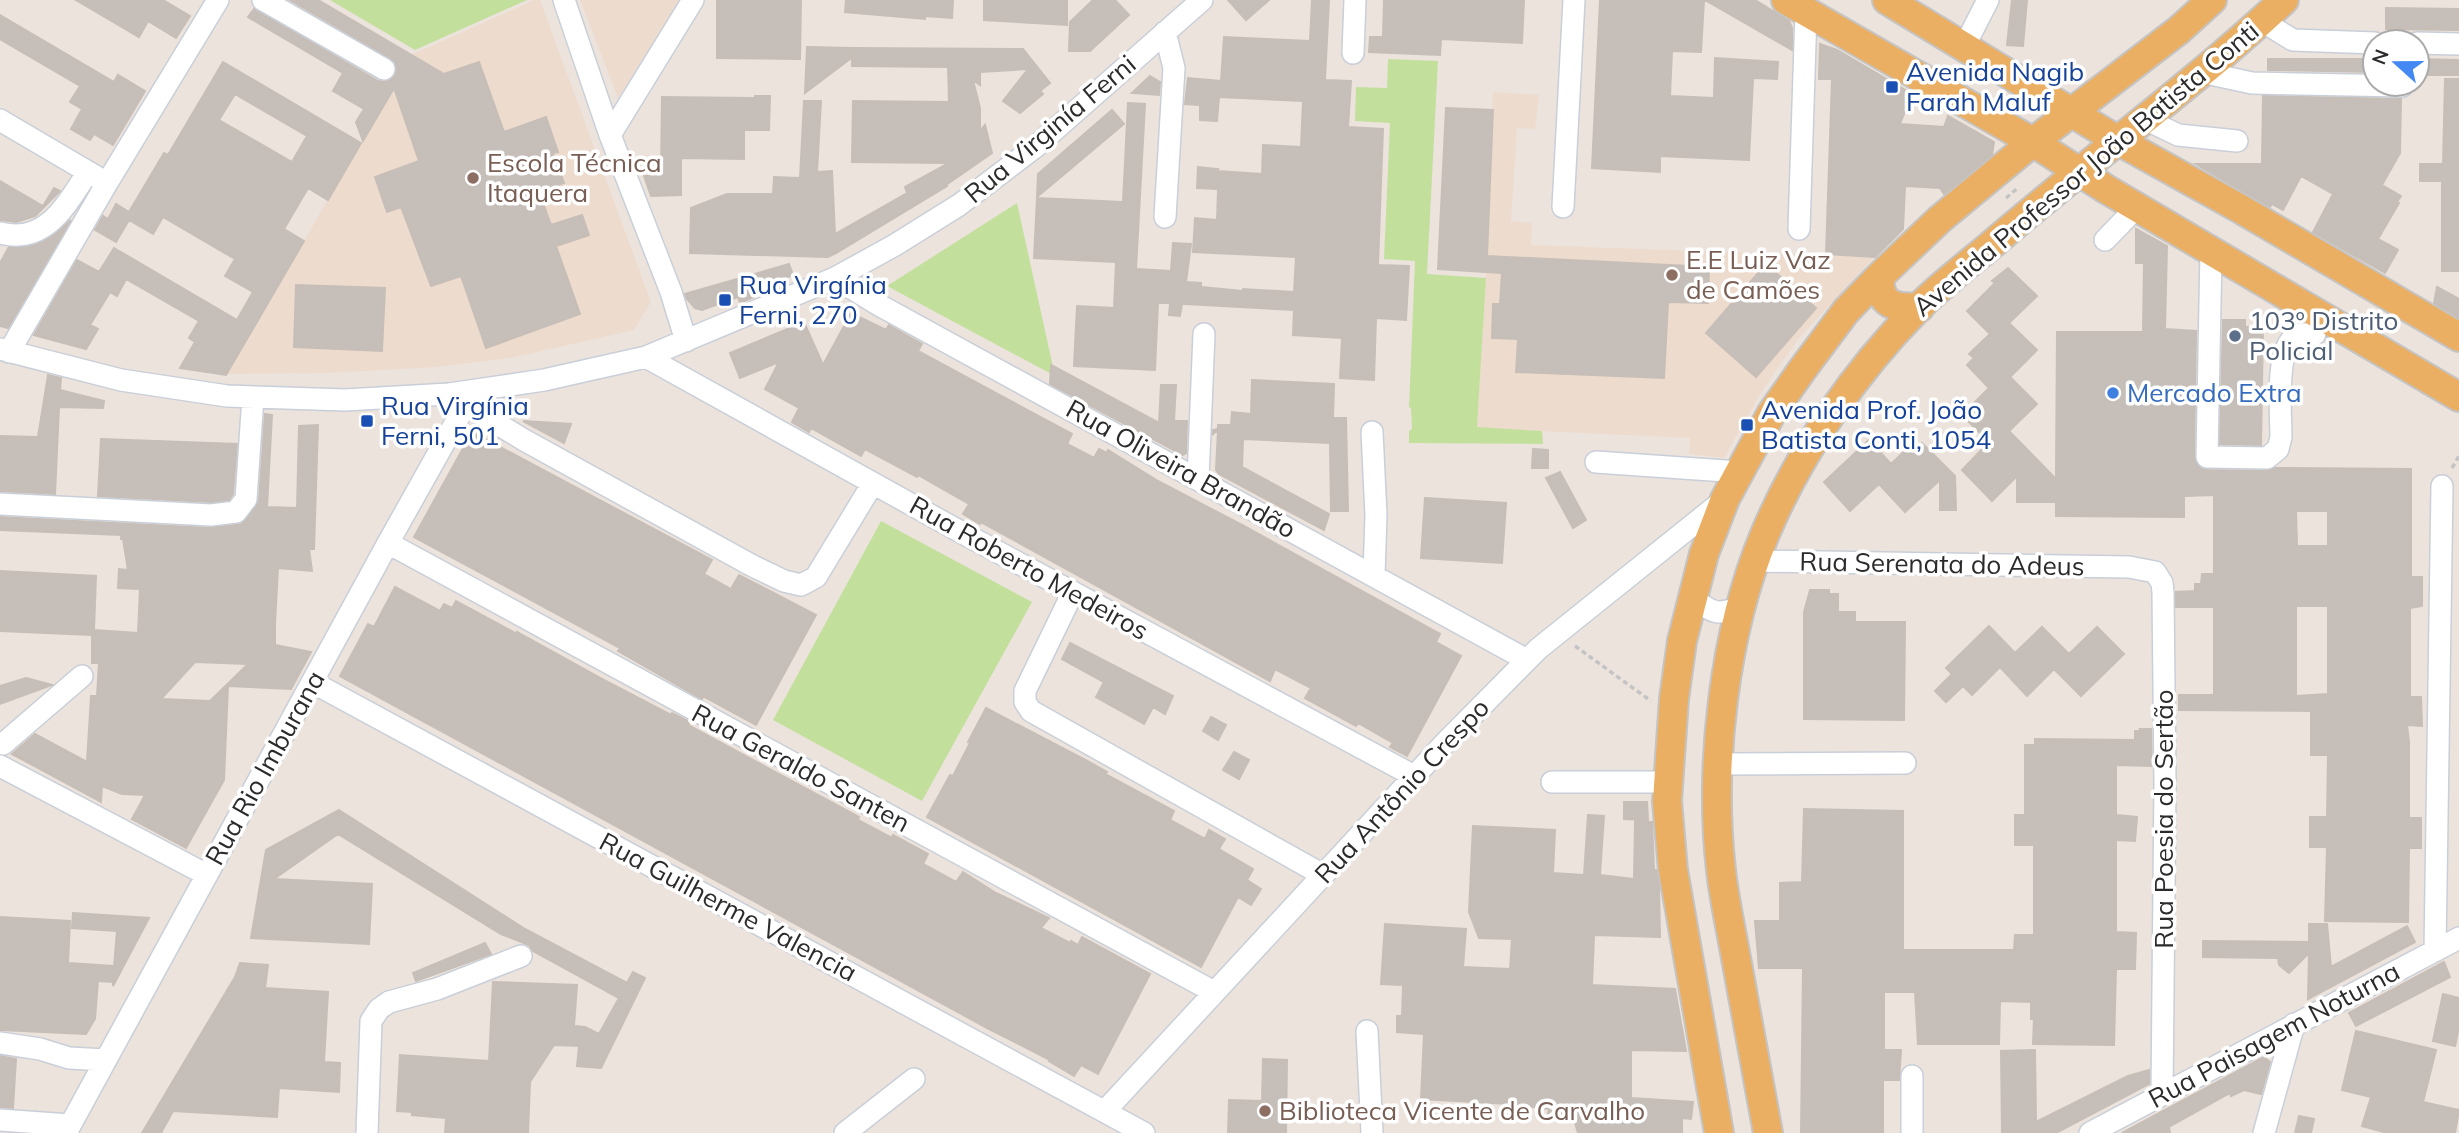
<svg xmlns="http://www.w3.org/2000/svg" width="2459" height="1133" viewBox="0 0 2459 1133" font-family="Mulish,sans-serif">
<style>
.education{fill:#eddcce}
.green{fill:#c2e09c}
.building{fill:#c5beb9;stroke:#c7beb7;stroke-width:2;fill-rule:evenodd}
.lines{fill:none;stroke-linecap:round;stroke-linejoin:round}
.minor-casing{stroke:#c9cfd8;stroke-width:24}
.major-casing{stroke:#c4c4c4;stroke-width:32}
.path{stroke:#c4c4c4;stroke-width:3.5;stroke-dasharray:5 3.5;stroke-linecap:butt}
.minor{stroke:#fff;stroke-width:21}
.major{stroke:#ebaf63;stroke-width:28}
.transit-dot{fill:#1a4fb4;stroke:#fff;stroke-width:2.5}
.education-dot{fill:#8d6e63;stroke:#fff;stroke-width:2.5}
.service-dot{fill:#5c6f8a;stroke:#fff;stroke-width:2.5}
.shop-dot{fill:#3f7fe0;stroke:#fff;stroke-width:2.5}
.labels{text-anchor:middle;stroke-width:7;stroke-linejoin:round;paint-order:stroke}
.transit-label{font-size:26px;fill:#164399;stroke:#fff;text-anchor:start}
.street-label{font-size:26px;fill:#2b2b2b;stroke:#fff}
.education-label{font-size:26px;fill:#785e54;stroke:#fff;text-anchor:start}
.service-label{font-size:26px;fill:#4e5e75;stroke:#fff;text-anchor:start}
.shop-label{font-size:26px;fill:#366cbe;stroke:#fff;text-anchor:start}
</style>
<rect width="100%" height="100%" fill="#ece3dd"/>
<path class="education" d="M534 0H540L651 302 634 330 511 358 436 367 328 373 226 374 413 54Z
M580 0H681L618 98Z
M1493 92 1539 95 1535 129 1517 128 1511 221 1532 223 1531 245 1875 257 1799 338 1762 391 1724 458 1689 454 1690 438 1477 428 1486 272Z"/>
<path class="green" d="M330 0H527L415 50Z
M1388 59 1438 61 1427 274 1486 278 1477 427 1542 431 1543 444 1409 443V431L1412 429 1411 407 1409 408 1415 261 1384 259 1390 123 1355 121 1356 87 1387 88Z
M1017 203 1055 376 887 286Z
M881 521 1032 602 922 801 773 720Z"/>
<path class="building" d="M76 0H163L190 16 176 38 148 21 139 37Z
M290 0H318L444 74 479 62 504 132 546 117 558 152 553 153 564 183 539 192 551 225 582 215 589 235 556 246 580 314 486 348 461 276 431 286 401 207 387 212 375 177 419 161 394 88 363 141 356 122 364 109 333 91 343 73 248 17 254 9 378 81 385 82 395 76 396 63 390 58Z
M717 0H801L800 59 717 58Z
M846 0H953L952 18 925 16V19L845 12Z
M984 0H1067V25L984 20Z
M1093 0H1115L1129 15 1090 51H1069L1070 22Z
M1228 0H1269L1246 20Z
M1312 0H1329L1325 80 1351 81 1348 127 1383 129 1378 265 1409 266 1406 320 1376 318 1374 380 1340 378 1342 338 1293 335 1294 310 1185 304H1182L1180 316 1169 315 1170 303H1158L1155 370 1074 366 1077 306 1114 308 1116 262 1034 258 1037 198 1123 202 1128 103 1145 104 1136 269 1171 271 1173 243 1191 244 1186 282 1201 283V287L1243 291V289L1294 292 1296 257 1193 252 1195 218 1217 220 1218 189 1197 188 1198 167 1218 169 1217 171 1262 174 1263 145 1301 147 1303 101 1219 97 1217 121 1200 120V105L1185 104 1188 78 1221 81 1224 37 1310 41Z
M1384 0H1524L1522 43 1441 39 1440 55 1369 52 1370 37H1383Z
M1600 0H1704L1701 52 1672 51 1670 96 1714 98 1715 58 1778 62 1777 79 1753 78 1749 160 1660 156V172L1592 168Z
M1705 0H1755L1789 21 1792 28V50Z
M2012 0H2027L2023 46 2007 45Z
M2386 8 2459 9V30L2386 29Z
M0 15 114 82 118 75 145 91 113 145 94 134 90 140 71 129 82 109 70 102 80 86 0 39Z
M1820 44 1837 50 1912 94 1900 124 1944 127 1948 116 1994 142 1992 155 1944 194 1940 188 1905 186 1903 229 1875 257 1826 254 1832 79H1819Z
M807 47 850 48V59L805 93Z
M852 48 1023 49 1050 83 1040 91 1043 94 1020 113 1003 101 1028 69 980 72V85L973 80 980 108V131L985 125 992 153 946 185 947 186 836 253 828 257 690 253 691 208 727 194H773L774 177 800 178 804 101H821L817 172 832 171 835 234 907 193 905 187 949 163 852 162 853 101 949 102 948 67 852 66Z
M2268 59H2375V72L2268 70Z
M2417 59 2459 60V75H2417Z
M223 62 361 143 328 200 308 188 284 229 304 241 226 375 180 368 195 342 189 338 199 321 126 279 117 296 110 292 90 325 98 329 86 349 34 335 77 260 99 272 114 248 237 320 253 292 225 276 235 259 163 217 153 234 129 220 116 242 95 230 103 216 108 219 116 204 129 212 164 153 168 155ZM235 94 307 136 292 162 219 120Z
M1150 76 1160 82 1159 95 1132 93Z
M2445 79H2459V271H2442V181H2420V164H2443Z
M755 96H770L769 130H744V159L681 158V195L651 196 644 176H661L662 97 755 98Z
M2263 96 2401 99 2400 153 2382 185 2401 196 2397 202 2399 203 2378 239 2398 250 2385 273 2313 232 2333 194 2301 176 2283 210 2272 204 2270 207 2196 164H2262Z
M1446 108 1493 110 1487 256 1709 267 1708 303 1668 302 1664 378 1516 372 1518 339 1492 338 1493 304H1500L1502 273 1438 269Z
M1112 110 1124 124 1037 197 1038 174Z
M0 181 43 206 54 188 60 191 35 216 16 222 0 220Z
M71 220 8 328 0 326V263L9 247 35 245 50 238Z
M2136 229 2167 246 2165 329 2196 331 2194 457 2200 468 2207 470 2267 471 2275 468 2411 469V577H2422V606L2410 608V697H2421L2422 726 2407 725 2409 742V818H2421V848H2409L2408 922 2325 921 2327 847H2310V817H2327L2328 755H2311V711L2179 710V695H2214V607H2176V592L2195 591V584H2201L2202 574H2214V495L2184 496V517L2056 516V502H2017V476L1992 501 1962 470 1989 442 1966 419 1974 412 1969 408 1989 388 1967 365 1974 358 1969 354 1990 334 1967 311 1995 283 1992 281 2008 268 2037 296 2009 323 2037 350 2010 377 2037 404 2009 431 2056 479 2057 332H2143L2144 263H2136ZM2296 511H2328V546H2297ZM2296 606H2328V694L2296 696Z
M789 264 793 275 761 288 763 293 740 303 738 297 702 310 695 308 687 299 685 294Z
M1766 264 1816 308 1756 377 1706 333Z
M296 285 385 288 382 351 294 347Z
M2437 287 2459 299V318L2434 303Z
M851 313 886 330 889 325 906 335 922 344 918 351 1072 434 1067 444 1094 458 1099 449 1107 453 1108 450 1158 481 1244 526 1440 634 1436 642 1461 656 1407 756 1390 747 1393 743 1358 723 1356 726 1305 698 1311 688 1275 669 1270 681 981 522 980 524 963 514 969 504 918 475 917 477 865 449 861 456 811 428 809 432 792 422 799 408 765 389 779 362 740 378 730 353 804 322 823 365Z
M2223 320H2245V327H2263L2261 445 2220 444Z
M1051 365 1159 423 1161 385H1176L1174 421H1187L1186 453 1183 455 1050 384Z
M48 375 61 378 60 390 104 401 103 408 59 407 55 494 0 491V436L38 437Z
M1252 380 1334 384 1333 418H1346L1348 511H1331L1330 443 1243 439 1242 467 1329 514 1324 530 1219 474 1216 470 1218 430 1213 434V430L1218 429V425H1231L1232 412 1251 414Z
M265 414 272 415 267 507 297 508 299 426 318 425 314 549H309L312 571 278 568 275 623V645L311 652 291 689 228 686 224 780 186 848 132 819 145 795 122 794 102 786 101 802 12 754 35 734 87 762 91 696H97L99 663H92V635L0 631V571L96 576 94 630 138 633 140 589 118 588 119 569 128 570 123 539H121V535L0 530V517L210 528 242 524 259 501ZM195 662 248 664 210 701 161 699Z
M523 421 571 424 564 443Z
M472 432 712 560 704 574 731 589 739 575 816 615 756 725 703 696 702 699 684 689 618 651 620 648 414 537Z
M101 439 237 444 233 494 229 500 211 502 98 496Z
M1869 440 1891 464 1911 445 1915 449 1922 443 1955 476 1956 510H1940V480L1905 512 1879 484 1850 511 1824 482Z
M1533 449 1548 450V468H1532Z
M1560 472 1586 520 1573 528 1546 478Z
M1425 498 1506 503 1502 563 1421 558Z
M395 587 440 611 444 604 452 608 456 601 517 634V632L602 679 671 715 672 713 690 722 688 725 859 817 858 820 892 838 893 835 928 854 923 864 956 882 963 872 996 893 1049 918 1041 928 1070 943 1071 941 1078 945 1082 937 1150 974 1098 1074 1081 1065 1074 1076 1049 1061 1050 1060 989 1029 340 676 368 624 374 627Z
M1810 590H1829V594H1838V612H1855V622H1905L1904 720 1804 719V612Z
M1989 626 2015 653 2042 627 2069 654 2097 627 2124 654 2081 696 2054 669 2027 696 2000 667 1972 695 1963 686 1946 702 1935 691 1952 674 1946 668Z
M1070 643 1173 696 1165 714 1153 707 1144 724 1096 697 1104 682 1062 659Z
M26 678 52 685 0 704V686Z
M986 708 1091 763 1107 772 1105 774 1174 811 1170 820 1205 839 1209 830 1225 839 1219 849 1253 869 1247 880 1261 889 1251 905 1238 897 1201 967 927 817 950 775 953 776 970 743 968 742Z
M1211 717 1226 725 1218 740 1203 731Z
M2140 729H2151L2152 766 2116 765V815L2137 817 2135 841 2116 840V932L2136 933 2135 969H2116L2114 1045 2033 1044 2034 1019H2031V1002L2000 1001 1999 1044H1918L1915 992H1884V1050H1901L1899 1080H1883V1133H1801L1803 968H1759L1755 921H1780V883L1802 882 1804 809 1903 811V950H2014L2015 935H2034V845H2015V815H2025V745H2035V739L2135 740V731H2141Z
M1234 752 1249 760 1239 779 1223 770Z
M1624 802H1647L1648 820 1624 819Z
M339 810 525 929 627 983 633 972 645 978 601 1068 577 1066 579 1046 554 1045 530 1082 528 1133H445L446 1118 412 1115V1112L397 1111 400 1055 489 1061 493 982 577 985 574 1026 585 1027 599 1034 619 998 533 951 529 945 501 934 338 834 274 879 372 884 369 944 251 938 266 850Z
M1588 815 1604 816 1600 875 1634 879 1635 821 1652 822 1654 870H1656L1659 885 1660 937 1594 935 1592 985 1675 989 1686 1051 1631 1050V1098L1693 1102 1691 1119 1682 1118V1133H1578L1573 1116 1548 1114 1549 1109 1510 1104 1421 1099 1424 1034 1397 1032V1016H1402L1403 985 1381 984 1385 924 1466 929 1463 967 1510 969 1512 939 1479 938 1469 912 1473 826 1555 830 1553 873 1584 875Z
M73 913 149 918 113 986V982L98 981 95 1019 86 1034 0 1030V917L70 921 68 963 114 966 117 931 72 928Z
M2309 924H2327L2331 967 2407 926 2415 942 2308 999 2309 953 2289 973 2279 965 2278 958 2203 957V941L2309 942Z
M485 943 491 954 416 981 413 973Z
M2444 962 2450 977 2356 1026 2349 1013Z
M240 963 268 965 265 988 328 992 324 1062 340 1063 339 1092 279 1088 277 1117 173 1111 161 1133H142L235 977Z
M2443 994 2459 998V1027L2455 1046 2433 1041Z
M2356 1031 2436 1050 2423 1102 2459 1110 2455 1133H2387L2362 1126 2371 1097 2342 1090Z
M2035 1050 2036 1122 2128 1076 2149 1070V1084L2056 1133H2002L2001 1051Z
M0 1056 16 1059 13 1108 0 1107Z
M2264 1057 2270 1062 2261 1094 2244 1090 2231 1096 2230 1093 2169 1127 2170 1133H2122Z
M1263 1059 1287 1060 1286 1133H1228L1229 1100 1262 1101Z
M2299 1116 2314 1119 2311 1133H2295Z"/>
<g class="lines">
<g class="minor-casing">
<path id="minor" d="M263 0 384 69
M564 0 610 135 671 292 686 341
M2262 21 2293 40 2375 43
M2417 43 2459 44
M1964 47 1988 0
M1353 53 1355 0
M2201 72 2252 83 2402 86
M2143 118 2178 135 2237 141
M0 120 107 183 218 0
M610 135 693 0
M1563 207 1574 0
M1165 217 1174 68 1165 32
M1799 229 1806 12
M0 233C46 245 66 205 88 172
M2105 240 2137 207
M2211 251 2207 457 2267 458 2278 449 2281 437C2281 414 2274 344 2298 335 2303 333 2311 334 2315 334
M835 278 879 305 1527 660
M0 349 121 380 227 396 345 400 449 394 544 380 646 357 835 278 895 245 959 205 1034 148 1202 0
M9 352 107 183
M646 357 959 531 1414 776
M453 397 524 440 751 565 784 581 801 585 816 577 873 483
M1372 432 1376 515 1374 575
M1596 462 1740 472
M1198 479 1204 334
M0 504 211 515 236 512 246 499 253 397
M388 543 1214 992
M1756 561 2129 567 2155 572 2162 583 2163 592 2165 782 2162 1094
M1073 592 1025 691V702L1031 711 1323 875
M1694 598C1713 615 1719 615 1742 606
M312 682 1144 1133
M3 744 82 676
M1718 764 1905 763
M0 766 207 875
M1552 782H1668
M2435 951 2442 486
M1367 1031 1372 1133
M0 1043 40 1049 69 1058 106 1060
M1105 1111 1445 743 1538 649 1725 499
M0 1120 70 1125
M66 1133 388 543 466 404
M367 1133 371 1021 379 1009 389 1002 437 989 521 956
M845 1133 914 1079
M1912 1133V1076
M2090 1133 2459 938
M2264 1133 2294 1024"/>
</g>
<g class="major-casing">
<path id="major" d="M1786 0 2033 142 2106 189 2459 397
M1887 0 2117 140 2239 208 2459 337
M1880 276C1878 305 1895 309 1920 307
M1719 1133 1673 870 1667 801 1674 699 1682 641 1704 554 1725 499 1771 414 1802 370 1846 311 1880 276 1940 219 2033 142 2179 30 2212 0
M1768 1133C1757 1075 1747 1016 1736 958 1731 929 1724 899 1721 870 1709 765 1724 632 1765 534 1800 451 1855 372 1918 308 1940 286 1966 266 1990 246 2087 162 2191 87 2284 0"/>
</g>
<path class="path" d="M2006 198 2019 187
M2452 468 2459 456
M1575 646 1651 701"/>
<use href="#minor" class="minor"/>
<use href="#major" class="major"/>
</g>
<g class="transit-dot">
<rect x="1885" y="80" width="14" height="14" rx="3.5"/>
<rect x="718" y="293" width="14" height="14" rx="3.5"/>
<rect x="360" y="414" width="14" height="14" rx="3.5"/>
<rect x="1740" y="418" width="14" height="14" rx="3.5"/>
</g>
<g class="education-dot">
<circle cx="473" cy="178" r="7"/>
<circle cx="1672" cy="275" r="7"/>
<circle cx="1265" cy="1111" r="7"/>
</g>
<circle class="service-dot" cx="2235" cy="336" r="7"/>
<circle class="shop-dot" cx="2113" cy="393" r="7"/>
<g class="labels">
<g class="transit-label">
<text x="1906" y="81">Avenida Nagib<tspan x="1906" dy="30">Farah Maluf</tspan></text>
<text x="739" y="294">Rua Virgínia<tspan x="739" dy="30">Ferni, 270</tspan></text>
<text x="381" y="415">Rua Virgínia<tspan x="381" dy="30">Ferni, 501</tspan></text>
<text x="1761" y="419">Avenida Prof. João<tspan x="1761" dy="30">Batista Conti, 1054</tspan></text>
</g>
<g class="street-label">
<text transform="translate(1050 129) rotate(-40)" y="9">Rua Virginía Ferni</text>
<text transform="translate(2086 169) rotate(-40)" y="9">Avenida Professor João Batista Conti</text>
<text transform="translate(1181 469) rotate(29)" y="9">Rua Oliveira Brandão</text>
<text transform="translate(1942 564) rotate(1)" y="9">Rua Serenata do Adeus</text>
<text transform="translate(1029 568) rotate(29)" y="9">Rua Roberto Medeiros</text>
<text transform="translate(265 768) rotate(-61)" y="9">Rua Rio Imburana</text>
<text transform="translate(801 768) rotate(28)" y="9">Rua Geraldo Santen</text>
<text transform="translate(1402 791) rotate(-47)" y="9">Rua Antônio Crespo</text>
<text transform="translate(2164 819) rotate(-90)" y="9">Rua Poesia do Sertão</text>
<text transform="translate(728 907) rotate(28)" y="9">Rua Guilherme Valencia</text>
<text transform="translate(2274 1035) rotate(-28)" y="9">Rua Paisagem Noturna</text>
</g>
<g class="education-label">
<text x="487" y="172">Escola Técnica<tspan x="487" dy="30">Itaquera</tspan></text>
<text x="1686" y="269">E.E Luiz Vaz<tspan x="1686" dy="30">de Camões</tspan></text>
<text x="1279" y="1120">Biblioteca Vicente de Carvalho</text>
</g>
<g class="service-label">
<text x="2249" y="330">103º Distrito<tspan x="2249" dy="30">Policial</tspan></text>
</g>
<g class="shop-label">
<text x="2127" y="402">Mercado Extra</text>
</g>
</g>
<g transform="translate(2396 63) rotate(291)"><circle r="33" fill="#ffffff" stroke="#aaaaaa" stroke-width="2"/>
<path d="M0-5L12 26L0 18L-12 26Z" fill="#4489f3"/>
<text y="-10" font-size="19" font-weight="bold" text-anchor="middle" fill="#2b2b2b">N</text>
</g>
</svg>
